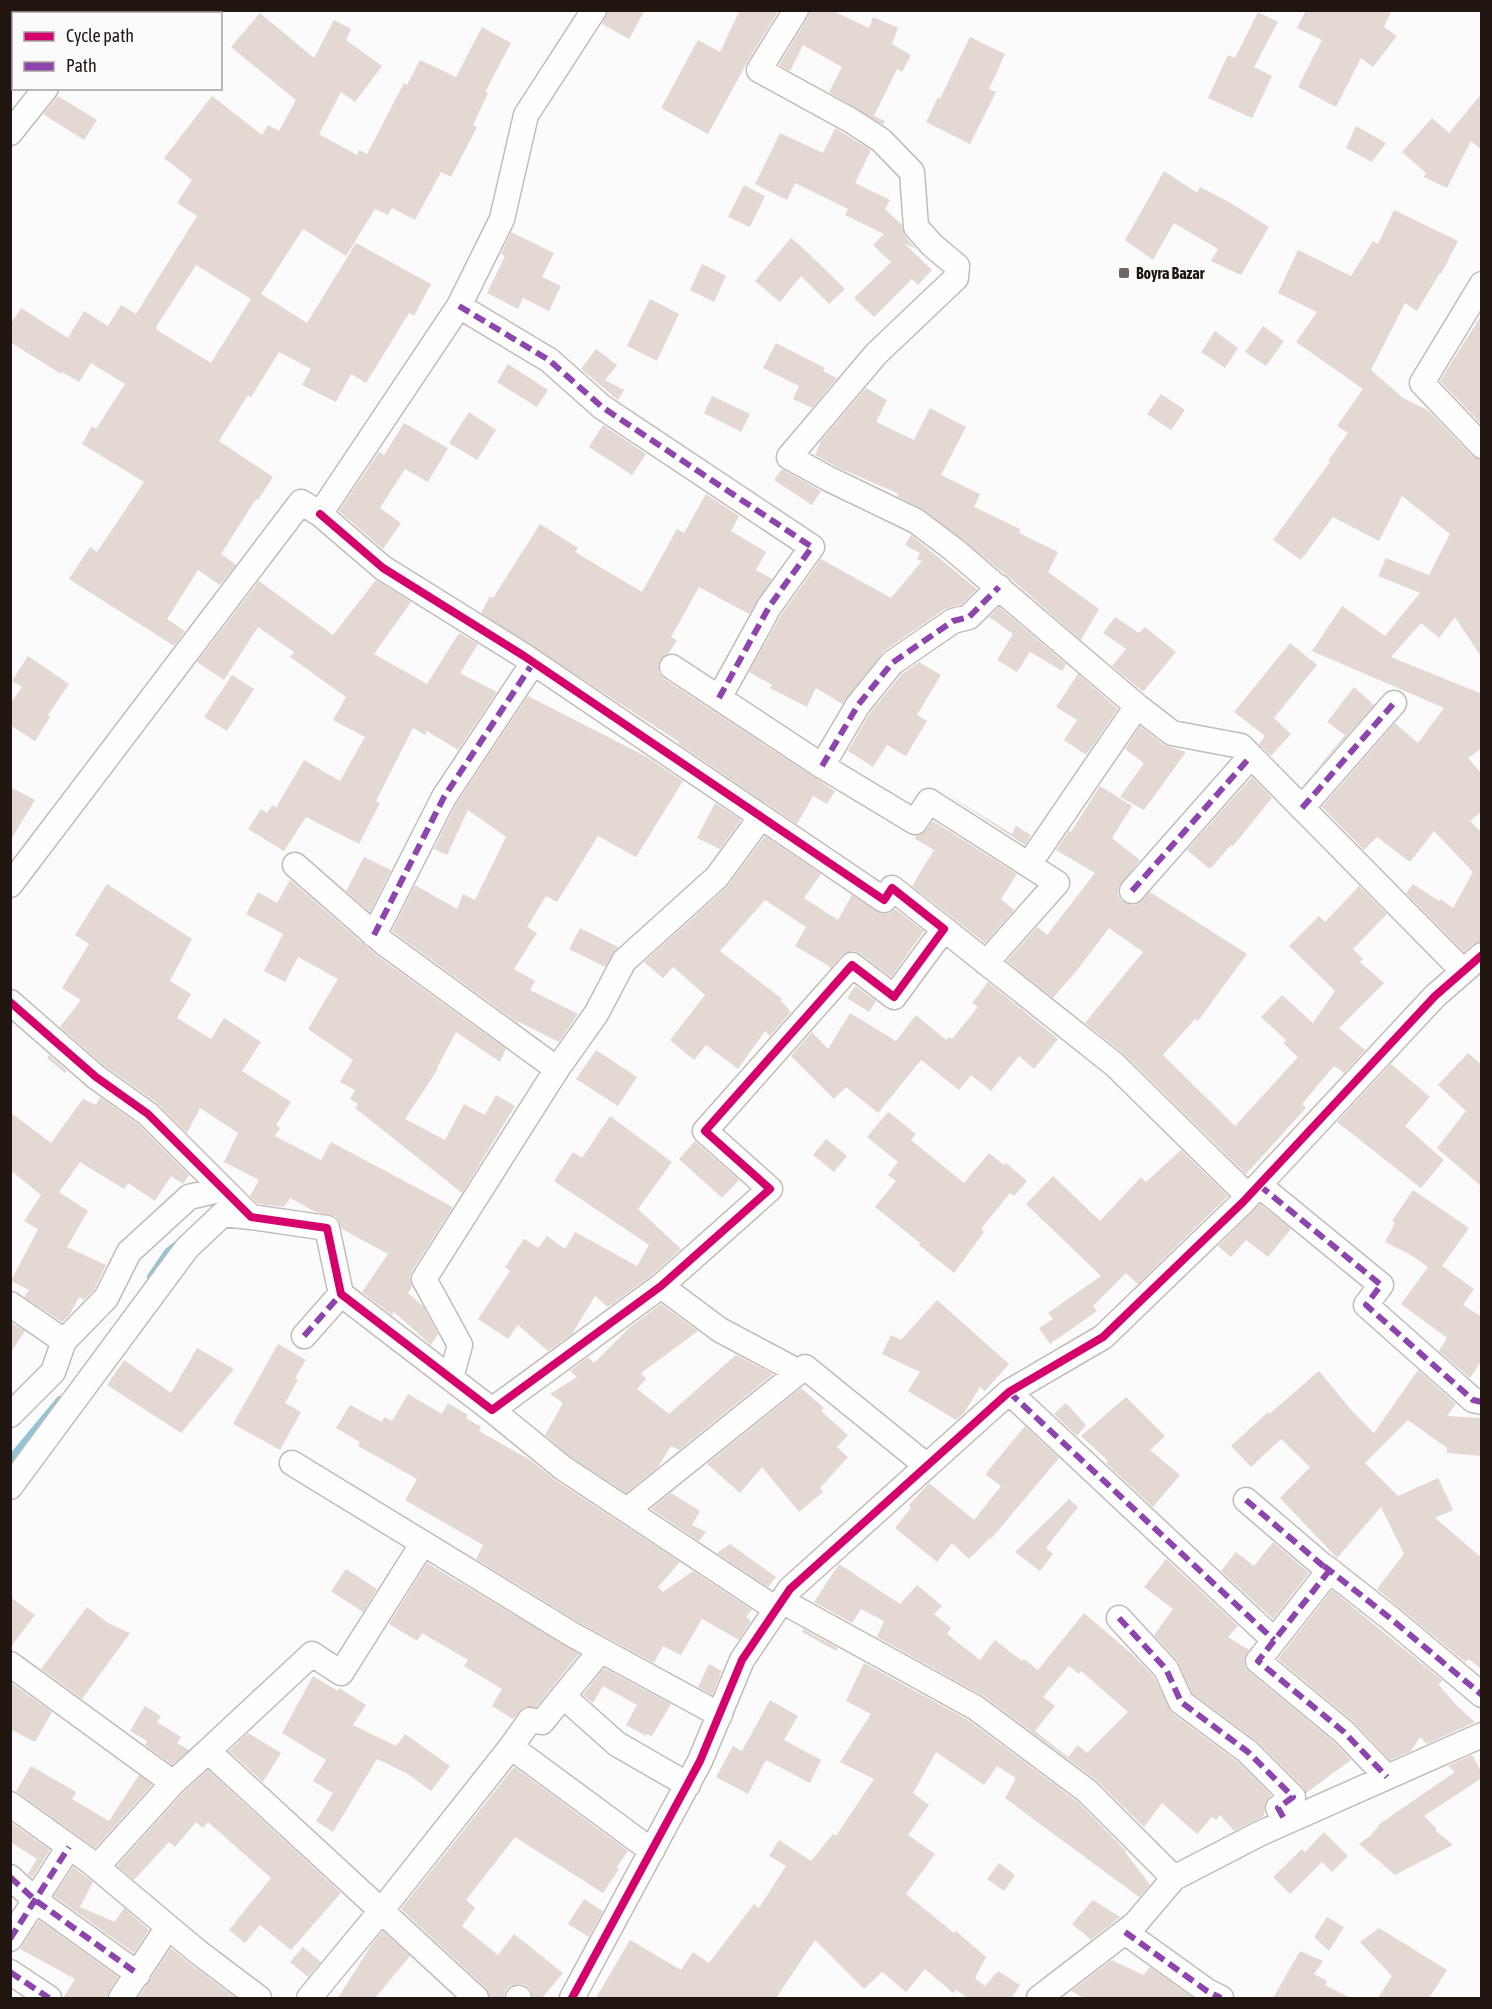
<svg xmlns="http://www.w3.org/2000/svg" width="1492" height="2009" viewBox="0 0 1492 2009" font-family="'Asap Condensed',sans-serif">
<style>
.lines{fill:none;stroke-linecap:round;stroke-linejoin:round}
.stream{stroke:#91c4da;stroke-width:8}
.building{fill:#e4d8d2;fill-rule:evenodd}
.minor-casing{stroke:#c1bcb9;stroke-width:27}
.minor{stroke:#fefefe;stroke-width:24}
.quiet{stroke:#8e44ad;stroke-width:6;stroke-dasharray:12 6;stroke-linecap:butt}
.cycleway-casing{stroke:#fbfbfb;stroke-width:11}
.cycleway{stroke:#d6006c;stroke-width:8}
.poi-dot{fill:#6d6662;stroke:#fbfbfb;stroke-width:2}
.labels{text-anchor:middle;stroke-width:4.5;stroke-linejoin:round;paint-order:stroke}
.poi-label{font-size:16px;font-weight:bold;fill:#20150f;stroke:#fbfbfb;text-anchor:start}
</style>
<rect width="100%" height="100%" fill="#fbfbfb"/>
<g class="lines">
<path class="stream" d="M151 1277 168 1252 177 1245
M10 1460 60 1400"/>
</g>
<path class="building" d="M608 10H645L629 39 602 24Z
M740 10H779L749 59 708 134 661 108 698 40 720 52Z
M810 10H831L869 28 873 17 898 28 892 44 911 55 902 72 897 69 874 116 885 121 883 125 829 92 842 67 803 45 790 71 779 65 808 17Z
M1306 10H1392L1384 27 1397 36 1373 67 1361 58 1336 107 1298 87 1322 40 1297 28Z
M1258 12 1278 22 1254 67 1272 76 1252 118 1208 98 1228 55 1235 58Z
M260 13 314 58 334 20 351 29 346 40 382 66 355 102 341 92 319 134 357 155 359 150 367 154 404 83 407 85 420 60 456 77 482 27 511 43 485 92 488 93 473 125 477 127 451 177 441 172 415 220 392 208 388 215 375 209 346 256 303 229 261 294 307 323 356 243 431 284 414 316 409 313 366 383 351 374 336 402 302 385 311 369 279 352 251 397 248 395 219 441 273 477 258 500 256 499 221 554 236 565 220 585 198 570 167 619 185 631 174 646 69 579 90 547 97 552 144 482 82 444 92 426 96 429 125 384 91 363 79 382 62 372 61 374 10 342V325L21 308 68 338 84 311 108 326 121 305 136 314 197 216 177 203 192 180 164 158 212 96 262 135 268 125 279 131 296 100 231 47ZM196 265 251 299 211 363 157 330 156 327Z
M970 37 1005 54 989 89 996 92 970 144 926 122 938 97 940 99Z
M1482 93V150L1471 141 1447 188 1424 177 1426 173 1402 152 1432 118 1449 133Z
M58 96 97 120 84 140 43 114Z
M1356 126 1386 143 1372 162 1346 148Z
M835 128 871 150 855 183 890 200 885 209 901 224 905 236 916 249 904 243 932 270 918 285 912 279 874 317 854 298 891 262 873 245 884 234 845 215 848 209 795 183 787 200 755 184 780 133 823 153Z
M1164 171 1197 193 1200 187 1229 202 1269 227 1241 275 1211 261 1218 249 1174 223 1153 260 1125 240Z
M744 185 765 196 750 227 728 217Z
M1394 210 1458 241 1441 274 1440 273 1417 311 1405 303 1371 370 1403 398 1429 411 1472 456 1482 460V658L1455 617 1439 638 1421 623 1391 657 1482 694V748L1468 758 1482 774V811L1470 821 1482 833V941L1473 944 1464 952 1406 893 1413 884 1439 901 1441 899 1453 908 1473 872 1434 831 1410 862 1377 837 1364 850 1322 807 1395 723 1418 743 1444 708 1312 651 1342 606 1385 636 1420 593 1378 576 1386 558 1429 575 1450 534 1402 496 1379 541 1333 517 1301 560 1273 540 1330 462 1328 461 1348 433 1337 426 1363 389 1296 342 1317 312 1278 293 1298 250 1351 276 1373 241 1378 244Z
M511 232 554 253 542 277 561 286 549 311 523 298 518 309 487 293 505 256 501 254Z
M791 238 803 248 845 289 829 304 801 276 780 302 755 281Z
M702 264 726 276 714 302 690 290Z
M650 299 679 314 657 361 627 346Z
M1482 314V425L1440 381Z
M1263 326 1284 341 1266 366 1245 352Z
M1215 331 1238 348 1225 368 1201 352Z
M776 343 825 368 823 371 837 378 812 408 793 399 799 386 763 368Z
M596 349 617 365 605 380 624 390 618 400 581 369Z
M508 364 548 390 537 407 497 382Z
M866 388 887 400 876 422 914 440 930 408 966 427 941 475 980 494 974 507 1020 529 1019 533 1058 552 1048 572 1099 609 1081 640 1009 577 924 510 897 496 899 494 839 468 815 455 821 441Z
M1161 394 1185 410 1171 430 1147 414Z
M712 396 750 414 741 432 704 413Z
M469 412 496 430 477 460 449 443Z
M404 423 448 448 428 482 405 469 380 508 401 523 383 549 339 511 379 452 384 455Z
M603 425 646 454 632 475 589 447Z
M782 469 821 491 812 505 774 480Z
M706 494 739 516 731 531 766 552 756 570 772 579 749 614 699 587 671 637 677 640 669 653 660 660 658 667 659 673 664 679 835 791 827 804 813 796 797 824 679 744V742L481 613 490 596 493 598 540 524 578 548 575 552 642 592 677 529 684 533Z
M911 535 977 589 962 604 945 609 884 651 842 704 816 688 807 707 770 688 772 685 749 672 781 615 821 559 891 598 922 561 917 559 920 553 905 545Z
M376 580 411 602 374 654 427 684 459 633 478 644 460 673 497 692 458 750 427 731 425 735 413 728 376 801 380 803 359 844 306 817 284 851 248 829 261 809 267 813 272 805 276 808 304 760 340 781 365 737 333 720 346 697 290 657 294 652 258 627 224 680 197 662 259 581 333 635Z
M999 607 1066 664 1062 671 1030 652 1017 672 997 660 1013 634 989 617Z
M1115 617 1139 633 1145 627 1176 652 1143 692 1112 666 1126 649 1103 633Z
M1290 643 1317 665 1274 718 1291 734 1271 756 1259 744 1265 736 1234 712Z
M28 656 69 684 48 715 50 717 35 741 10 725V704L22 687 12 681Z
M919 662 941 675 917 715 927 721 906 756 887 745 873 767 848 751 870 713 902 674Z
M1078 674 1118 709 1086 755 1064 740 1077 720 1056 707Z
M232 675 254 689 227 731 204 717Z
M1354 687 1374 705 1311 776 1345 735 1327 722Z
M528 696 647 757 683 781 636 857 598 836 557 902 546 896 527 927 537 933 514 969 535 981 530 990 578 1014 559 1042 519 1022 518 1023 392 931 415 885 457 909 463 894 475 900 506 837 468 810 447 855 434 849 456 804Z
M1140 726 1164 745 1186 752 1144 810 1120 797 1144 763 1125 749Z
M1252 777 1272 798 1233 846 1231 845 1210 869 1187 850Z
M1100 786 1132 806 1112 838 1140 860 1118 888V895L1122 901 1129 905H1136L1150 892 1247 954 1198 1021 1195 1019 1163 1055 1235 1126 1298 1057 1283 1043 1286 1040 1261 1017 1282 995 1313 1023 1335 991 1289 946 1319 916 1325 922 1359 886 1387 914 1353 949 1363 959 1360 962 1384 983 1339 1028 1365 1050 1344 1073 1334 1066 1302 1104 1306 1108 1246 1174 1125 1055 1085 1023 1143 952 1109 928 1078 969 1053 998 1007 961 1037 927 1047 935 1095 873 1056 850 1069 831 1071 832Z
M10 787 35 800 10 841Z
M942 791 1012 834 1016 826 1031 835 1025 845Z
M715 803 741 820 720 849 697 838Z
M933 821 1017 874 1001 899 1014 910 985 943 912 886 934 850 914 838 926 830Z
M765 836 821 874 804 898 838 920 852 895 882 914 890 913 895 909 924 931 891 977 861 954 854 951 842 955 830 969 829 966 795 946 806 927 765 900 720 951 782 999 781 1001 791 1012 770 1036 765 1031 738 1069 706 1045 694 1060 670 1040 705 995 673 967 663 978 644 962 727 887Z
M364 857 391 870 370 912 346 891Z
M290 880 376 955 506 1049 500 1062 456 1032 437 1068 438 1069 405 1119 445 1140 464 1104 485 1115 496 1095 515 1106 462 1193 355 1108 358 1104 350 1099 355 1090 340 1082 353 1060 308 1029 338 979 298 957 285 982 264 971 283 934 246 914 258 892 277 903Z
M107 884 192 939 170 981 191 994 177 1018 211 1039 224 1018 261 1042 242 1071 291 1102 276 1125 280 1128 275 1136 321 1160 331 1142 453 1207 412 1271 410 1278 412 1287 408 1293 423 1306 438 1334 431 1345 394 1312 392 1315 362 1292 388 1254 342 1229 336 1217 316 1212 290 1198 284 1207 258 1204 250 1196 259 1180 224 1162 238 1133 200 1108 187 1133 156 1102 105 1066 60 1027 81 1000 62 988 89 944 75 935Z
M580 928 618 947 605 967 569 949Z
M988 982 1058 1039 1034 1069 1019 1056 991 1091 971 1075 959 1090 921 1060 878 1113 846 1087 834 1099 791 1056 812 1032 828 1049 850 1013 896 1041 916 1015 946 1040 949 1037 952 1039 978 1007 972 1003Z
M855 986 876 1001 869 1012 847 998Z
M596 1050 637 1077 618 1106 576 1079Z
M1468 1053 1482 1065V1187L1437 1148 1466 1111 1438 1085Z
M49 1055 67 1071 65 1073 47 1058Z
M1391 1064 1430 1097 1405 1126 1444 1160 1421 1188 1337 1122Z
M100 1097 139 1125 189 1175 183 1184 171 1176 155 1201 128 1183 124 1189 80 1162 59 1192 88 1211 67 1247 106 1265 94 1290 84 1300 79 1297 70 1314 62 1322 24 1297 29 1290 11 1281 38 1229 24 1221 41 1195 10 1170V1112L51 1143 83 1099 96 1105Z
M888 1112 916 1134 911 1140 964 1183 989 1153 1004 1165 1006 1163 1027 1181 1014 1196 1010 1193 981 1229 984 1232 954 1273 919 1245 920 1243 875 1207 896 1181 888 1175 898 1162 867 1137Z
M610 1116 672 1162 638 1209 681 1249 652 1275 608 1307 595 1296 572 1334 548 1351 518 1325 508 1339 478 1319 510 1271 505 1267 524 1239 538 1248 547 1236 565 1249 575 1232 637 1266 649 1245 554 1181 573 1152 582 1158Z
M826 1139 847 1156 834 1172 813 1155Z
M695 1141 739 1180 722 1198 679 1159Z
M1181 1150 1228 1196 1138 1284 1126 1273 1093 1306 1097 1311 1050 1344 1039 1328 1053 1319 1048 1313 1101 1276 1026 1204 1053 1176 1100 1221 1141 1177 1146 1182Z
M1413 1190 1469 1228 1442 1266 1474 1289 1463 1305 1482 1317V1360L1470 1378 1439 1351 1447 1338 1401 1304 1428 1267 1411 1255 1385 1242 1395 1223 1392 1221Z
M1260 1204 1291 1229 1268 1257 1246 1240 1231 1257 1218 1246Z
M937 1300 1009 1364 985 1391 980 1387 964 1413 956 1420 908 1391 920 1372 882 1354 891 1335 901 1340Z
M661 1304 698 1331 641 1373 646 1379 637 1389 669 1414 736 1355 773 1374 679 1450 671 1446 658 1467 626 1493 571 1457 545 1435 563 1403 550 1394 577 1377 570 1371 588 1357 594 1363 630 1327Z
M10 1322 25 1331 10 1353Z
M278 1344 306 1360 295 1378 298 1380 285 1403 301 1412 280 1450 233 1424Z
M197 1348 234 1369 181 1433 107 1385 124 1360 171 1393Z
M1418 1370 1456 1404 1447 1416 1482 1418V1456L1447 1453V1448L1408 1420 1365 1463 1398 1496 1438 1478 1453 1510 1435 1518 1482 1558V1670L1469 1659 1465 1662 1377 1589 1404 1554 1381 1507 1337 1558 1280 1498 1310 1467 1281 1439 1251 1467 1231 1446 1268 1412 1269 1414 1319 1371 1352 1411 1374 1433Z
M801 1388 824 1408 821 1411 848 1435 837 1447 848 1457 820 1488 823 1492 799 1512 762 1467 740 1493 707 1464Z
M408 1394 442 1414 448 1403 468 1415 466 1418 481 1427 479 1431 530 1460 555 1480 680 1562 658 1587 663 1592 693 1571 752 1610 746 1617 751 1621 739 1640 702 1619 681 1655 663 1646 654 1663 580 1623 476 1559 483 1545 405 1500 417 1479 358 1446 360 1442 336 1428 350 1405 382 1422 384 1417 392 1421Z
M1126 1397 1165 1436 1150 1450 1180 1475 1153 1507 1106 1463 1108 1461 1081 1436Z
M1066 1403 1086 1425 1077 1436 1054 1414Z
M1025 1426 1059 1458 991 1539 990 1538 969 1559 952 1543 937 1562 895 1528 911 1508 909 1505 929 1483 974 1520 1001 1486 986 1475 987 1472Z
M671 1493 700 1511 692 1525 706 1532 699 1541 651 1509Z
M1069 1499 1078 1507 1046 1548 1053 1554 1040 1571 1015 1552Z
M1273 1542 1309 1573 1273 1619 1221 1571 1236 1552 1254 1566Z
M730 1544 776 1577 768 1587 717 1553Z
M1166 1559 1238 1626 1228 1637 1249 1650 1244 1659 1245 1667 1249 1672 1334 1742 1351 1760 1306 1793 1303 1787 1258 1742 1192 1693 1177 1660 1154 1635 1173 1609 1144 1587Z
M427 1563 579 1654 536 1707H524L513 1719 492 1706 502 1689 464 1666 468 1660 422 1633 417 1641 389 1624Z
M839 1564 900 1604 917 1585 942 1606 934 1614 951 1628 947 1634 980 1660 995 1640 1022 1661 1024 1659 1038 1670 1084 1613 1133 1655 1154 1677 1172 1713 1239 1763 1271 1795 1265 1802 1264 1816 1234 1831 1220 1815 1216 1820 1212 1817 1197 1834 1162 1803 1144 1827 1096 1780 985 1697 877 1637 884 1621 861 1609 852 1623 814 1602ZM1069 1666 1079 1674 1081 1671 1128 1712 1087 1753 1078 1745 1068 1757 1035 1731 1055 1706 1043 1697Z
M346 1569 377 1589 363 1612 331 1591Z
M1332 1590 1443 1681 1438 1684 1457 1706 1475 1722 1427 1744 1420 1737 1411 1751 1390 1760 1353 1721 1278 1659Z
M10 1597 35 1615 10 1648Z
M87 1607 108 1623 130 1633 82 1699 41 1669Z
M803 1629 838 1648 836 1651 802 1632Z
M864 1663 968 1720 1078 1802 1126 1851 1125 1852 1150 1885 1139 1897 1005 1798 1016 1778 997 1766 984 1785 936 1752 913 1793 929 1805 908 1835 935 1854 906 1894 954 1933 956 1931 986 1957 975 1978 985 1986 998 1971 1020 1985 1011 1998H968L956 1990 953 1993 925 1969 906 1992 882 1972 864 1989 815 1940 776 1998H596L630 1940 681 1970 693 1952 709 1963 754 1904 759 1908 786 1866 769 1856 779 1840 811 1861 833 1834 836 1836 874 1779 840 1762 871 1714 846 1701Z
M709 1664 722 1671 712 1695 698 1687Z
M604 1668 671 1704 652 1736 647 1734 646 1736 626 1725 637 1705 603 1686 593 1703 583 1695Z
M313 1676 338 1691 339 1688 366 1705 353 1725 396 1746 405 1734 450 1766 431 1791 408 1774 377 1759 333 1832 316 1821 333 1793 313 1781 326 1760 282 1733Z
M10 1682 52 1712 35 1742 10 1729Z
M770 1700 798 1716 784 1740 821 1760 810 1783 766 1760 748 1794 716 1777 733 1746 742 1751Z
M145 1706 161 1716 157 1722 181 1737 177 1743 189 1750 172 1765 145 1745 147 1741 130 1731Z
M248 1733 281 1753 263 1782 229 1751Z
M1472 1755 1482 1773V1778L1424 1816 1437 1829 1435 1830 1453 1845 1395 1875 1359 1844 1370 1836 1379 1826 1378 1825 1455 1772 1448 1766Z
M31 1766 76 1792 72 1799 109 1821 139 1775 152 1785 95 1848 16 1791Z
M514 1767 628 1851 616 1868 619 1869 603 1893 515 1837 466 1900 475 1908 462 1926 498 1955 514 1934 563 1973 542 1998H533L531 1990 526 1985 519 1984 510 1986 505 1991 504 1998H490L486 1988 401 1909Z
M208 1770 341 1893 291 1950 260 1925 245 1943 229 1930 271 1878 208 1822 203 1828 196 1822 175 1847 169 1842 134 1880 117 1866 183 1793Z
M10 1822 50 1850 32 1878 28 1874 37 1859 10 1842Z
M1324 1832 1348 1856 1332 1872 1322 1862 1290 1894 1273 1877 1302 1849 1305 1852Z
M999 1863 1015 1875 1004 1891 987 1879Z
M73 1867 93 1882 80 1907 115 1922 124 1908 149 1930 134 1953 54 1896Z
M584 1899 603 1911 589 1937 568 1924Z
M1093 1900 1120 1917 1091 1940 1072 1924Z
M1327 1917 1344 1927 1329 1951 1314 1937Z
M39 1920 118 1977 109 1991 107 1998H63L75 1979 20 1949Z
M1379 1928 1447 1970 1429 1998H1378L1392 1976 1360 1942Z
M383 1931 410 1956 375 1998H338L372 1944Z
M303 1947 321 1962 308 1977 290 1962Z
M171 1948 189 1963 236 1998H138Z
M1300 1951 1323 1961 1314 1974 1327 1981 1325 1985 1351 1998H1273Z
M1112 1960 1143 1975 1150 1967 1193 1998H1084L1071 1991Z"/>
<g class="lines">
<g class="minor-casing">
<path id="minor" d="M796 10 759 70 850 120 881 140 912 172 916 227 932 245 957 266 956 278 876 354 789 457 829 479 916 521 953 549 1137 706 1029 864
M107 14 109 10
M10 67 14 69
M10 133 46 88
M1482 284 1422 383 1482 446
M459 306 549 360 602 407 812 547 769 607 719 698
M672 667 822 766 915 822 929 801 1057 883 986 963
M1137 706 1172 733 1241 746 1463 971
M822 766 858 705 892 663 953 621 969 617 999 587
M1302 808 1394 703
M295 865 384 943 557 1069 424 1279 460 1345 451 1378
M10 885 301 502 320 514 459 306 502 219 526 115 594 10
M1132 891 1251 756
M944 929 1115 1065 1248 1196
M374 935 444 797 533 663
M10 1002 96 1077 148 1114 251 1217 327 1228 341 1294 492 1410 661 1286 770 1189 705 1131 852 965 894 997 944 929 892 888 884 900 524 656 383 568 320 514
M557 1069 596 1014 624 961 717 877 761 817
M1259 1185 1381 1285 1366 1305 1473 1400 1482 1402
M661 1286 720 1330 799 1372
M10 1304 64 1341 53 1372 10 1415
M304 1336 341 1294
M64 1341 106 1298 129 1252 189 1197 223 1189
M1009 1392 1274 1640
M492 1410 563 1468 776 1609
M292 1463 573 1635 720 1715
M10 1487 187 1248 223 1214 251 1217
M1246 1500 1329 1571 1258 1661 1344 1732 1387 1777
M627 1510 805 1367 927 1466
M1324 1566 1390 1618 1482 1695
M782 1601 976 1708 1087 1791 1174 1878 1261 1833 1482 1735
M1119 1618 1166 1669 1181 1702 1248 1752 1293 1797 1278 1808 1286 1822
M10 1664 173 1783 97 1867
M563 1696 617 1744 688 1785
M511 1747 530 1720 542 1722 601 1650
M208 1751 312 1654 341 1673 423 1543
M173 1783 208 1751 476 1998
M10 1804 92 1863 198 1952 259 1998
M10 1877 35 1900 138 1974
M1125 1932 1207 1991 1221 1998
M10 1939 69 1847
M10 1972 49 1998
M121 1998 168 1927
M309 1998 381 1911 511 1747 652 1851
M518 1998H519
M572 1998 700 1761 742 1660 790 1589 1009 1392 1103 1337 1243 1202 1435 996 1482 955
M1039 1998 1135 1924 1174 1878"/>
</g>
<use href="#minor" class="minor"/>
<path class="quiet" d="M459 306 549 360 602 407 812 547 769 607 719 698
M822 766 858 705 892 663 953 621 969 617 999 587
M1302 808 1394 703
M1132 891 1251 756
M374 935 444 797 533 663
M1259 1185 1381 1285 1366 1305 1473 1400 1482 1402
M304 1336 341 1294
M1009 1392 1274 1640
M1246 1500 1329 1571 1258 1661 1344 1732 1387 1777
M1324 1566 1390 1618 1482 1695
M1119 1618 1166 1669 1181 1702 1248 1752 1293 1797 1278 1808 1286 1822
M10 1877 35 1900 138 1974
M1125 1932 1207 1991 1221 1998
M10 1939 69 1847
M10 1972 49 1998"/>
<g class="cycleway-casing">
<path id="cycleway" d="M10 1002 96 1077 148 1114 251 1217 327 1228 341 1294 492 1410 661 1286 770 1189 705 1131 852 965 894 997 944 929 892 888 884 900 524 656 383 568 320 514
M572 1998 700 1761 742 1660 790 1589 1009 1392 1103 1337 1243 1202 1435 996 1482 955"/>
</g>
<use href="#cycleway" class="cycleway"/>
</g>
<rect class="poi-dot" x="1118" y="267" width="12" height="12" rx="3"/>
<g class="labels">
<g class="poi-label">
<text x="1136" y="279">Boyra Bazar</text>
</g>
</g>
<rect width="1492" height="2009" fill="none" stroke="#20150f" stroke-width="24"/>
<rect x="12" y="12" width="210" height="78" fill="#fbfbfb" stroke="#a39f9d" stroke-width="1.5"/>
<rect x="24" y="32" width="30" height="9" fill="#d6006c" stroke="#a39f9d" stroke-width="1.5"/>
<text x="66" y="42" font-size="18" fill="#20150f">Cycle path</text>
<rect x="24" y="62" width="30" height="9" fill="#8e44ad" stroke="#a39f9d" stroke-width="1.5"/>
<text x="66" y="72" font-size="18" fill="#20150f">Path</text>
</svg>
